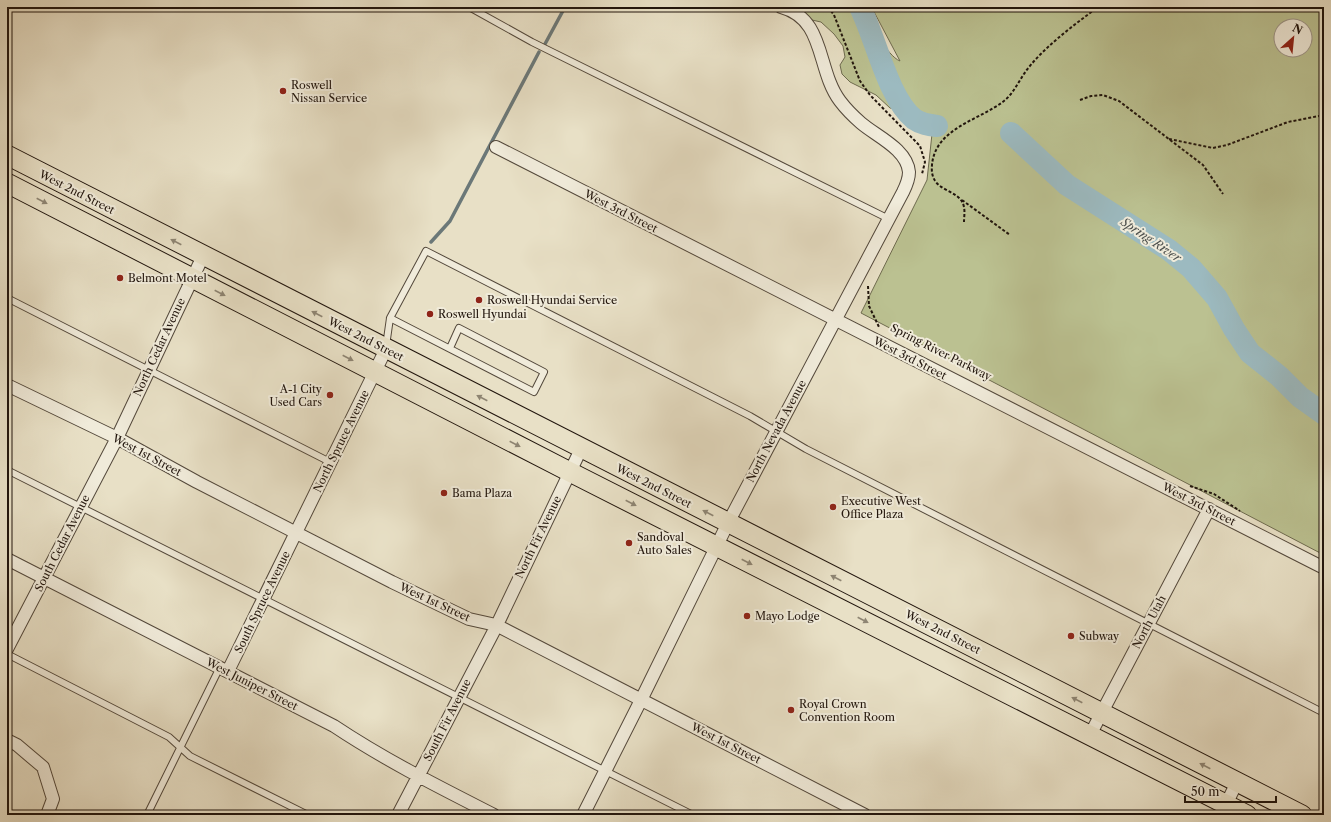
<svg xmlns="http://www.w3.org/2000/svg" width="1331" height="822" viewBox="0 0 1331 822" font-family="'Libre Caslon Text',serif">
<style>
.green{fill:#bbc191;stroke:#6e6b4f;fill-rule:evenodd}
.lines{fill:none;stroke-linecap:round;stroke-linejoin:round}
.stream{stroke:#6b7878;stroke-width:3.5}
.river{stroke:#9cbac0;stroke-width:22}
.lane-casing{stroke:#53483b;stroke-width:8}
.street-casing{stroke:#53483b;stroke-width:14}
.primary-casing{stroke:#21150d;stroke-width:21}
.path{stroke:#21150d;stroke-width:2;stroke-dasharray:3 2;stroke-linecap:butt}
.lane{stroke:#f0ebda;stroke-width:6}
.street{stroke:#f0ebda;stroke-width:12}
.primary{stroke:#e8e0c6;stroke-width:19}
.oneway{fill:#8e8573}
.poi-dot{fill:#8f2418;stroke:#f0ebda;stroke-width:1.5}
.labels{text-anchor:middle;stroke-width:4;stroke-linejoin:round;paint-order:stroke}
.poi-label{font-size:11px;fill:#21150d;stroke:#f0ebda;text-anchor:start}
.street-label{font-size:11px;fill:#21150d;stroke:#f0ebda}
.water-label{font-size:12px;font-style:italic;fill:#4c4f4c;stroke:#f0ebda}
</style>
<rect width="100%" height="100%" fill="#e8e0c6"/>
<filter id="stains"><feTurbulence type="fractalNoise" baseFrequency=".005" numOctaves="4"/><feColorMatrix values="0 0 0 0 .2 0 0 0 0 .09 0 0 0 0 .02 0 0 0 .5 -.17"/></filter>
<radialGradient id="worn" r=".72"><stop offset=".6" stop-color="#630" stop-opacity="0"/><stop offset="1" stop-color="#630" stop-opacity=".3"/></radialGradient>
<path class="green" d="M778 7H1324V555L861 313 927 180 932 134 923 113 910 108 899 110 890 108 876 95 850 82 842 74 840 65 845 57 843 46 834 34 821 22 798 17ZM872 8 900 61C887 56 867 20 872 8ZM1281 26H1305V50H1281Z"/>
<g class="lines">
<path class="stream" d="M545 44 565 7
M431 242 450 221 539 52"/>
<path class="river" d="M860 7C876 39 888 98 914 119 921 124 929 125 937 126
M1011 133 1067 185 1169 250 1191 268 1217 298 1234 329 1250 353 1279 376 1300 397 1324 414"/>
<g class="lane-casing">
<path id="lane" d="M469 7 532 42 889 219
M7 298 330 462
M390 318 426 251 750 416 806 449 1324 713
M386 346 390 318 534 392 544 372 459 328 450 348
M7 470 693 815
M7 654 169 737 190 756 308 815
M147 815 220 667"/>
</g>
<g class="street-casing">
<path id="street" d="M496 147 1324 568
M7 385 117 438 197 482 392 582 469 619 496 625 865 815
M7 559 334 726C385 760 439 787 494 815
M7 649 117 438 203 256
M228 671 386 349
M1090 735 1209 509
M7 740 17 745 43 767 53 799 47 815
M398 815 496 627 581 449
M583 815 641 700 728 523 903 192C906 186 909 179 909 172 907 149 876 136 861 123 853 116 846 109 840 101 816 69 826 19 781 7
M1221 815 1237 782"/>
</g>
<g class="primary-casing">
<path id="primary" d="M7 155 1302 815
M7 183 570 472 1247 815"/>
</g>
<path class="path" d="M828 7 834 15 860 81 870 95 920 146 925 162 922 174
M1080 100 1091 96 1103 95 1119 101 1203 165 1223 194
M1169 139 1213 148 1227 145 1288 122 1324 115
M962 200 1010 235
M964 222C964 218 965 212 964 207 960 187 929 194 932 165 935 128 980 120 1004 101 1015 92 1020 78 1029 67 1048 44 1074 25 1098 7
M868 286 869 306 879 327
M1190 486 1214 494 1240 511"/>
<use href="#lane" class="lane"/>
<use href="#street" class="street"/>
<use href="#primary" class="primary"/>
</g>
<defs><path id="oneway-solid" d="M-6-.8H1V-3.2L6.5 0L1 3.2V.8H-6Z"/></defs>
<g class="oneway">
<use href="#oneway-solid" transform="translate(42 201) rotate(27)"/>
<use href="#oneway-solid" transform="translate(176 242) rotate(-153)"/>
<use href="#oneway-solid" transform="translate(220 293) rotate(27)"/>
<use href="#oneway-solid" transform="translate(317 314) rotate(-153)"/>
<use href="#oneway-solid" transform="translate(348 358) rotate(27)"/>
<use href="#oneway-solid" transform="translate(482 398) rotate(-153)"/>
<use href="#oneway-solid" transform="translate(515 444) rotate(27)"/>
<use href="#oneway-solid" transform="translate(631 503) rotate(27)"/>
<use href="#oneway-solid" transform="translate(708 513) rotate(-153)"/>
<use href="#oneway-solid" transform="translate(747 562) rotate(27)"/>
<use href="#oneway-solid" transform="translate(836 578) rotate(-153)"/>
<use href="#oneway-solid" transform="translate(863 620) rotate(27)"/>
<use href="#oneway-solid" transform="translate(1077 700) rotate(-153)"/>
<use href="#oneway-solid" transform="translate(1205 766) rotate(-153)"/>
</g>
<g class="poi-dot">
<circle cx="283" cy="91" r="4"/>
<circle cx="120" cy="278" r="4"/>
<circle cx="479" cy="300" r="4"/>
<circle cx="430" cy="314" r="4"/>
<circle cx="330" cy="395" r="4"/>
<circle cx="444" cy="493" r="4"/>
<circle cx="833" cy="507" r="4"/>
<circle cx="629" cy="543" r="4"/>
<circle cx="747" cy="616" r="4"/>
<circle cx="1071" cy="636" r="4"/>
<circle cx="791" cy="710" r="4"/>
</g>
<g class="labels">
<g class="poi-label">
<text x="291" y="89">Roswell<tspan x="291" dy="13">Nissan Service</tspan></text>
<text x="128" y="282">Belmont Motel</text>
<text x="487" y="304">Roswell Hyundai Service</text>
<text x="438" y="318">Roswell Hyundai</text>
<text x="322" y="393" text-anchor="end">A-1 City<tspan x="322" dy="13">Used Cars</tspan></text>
<text x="452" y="497">Bama Plaza</text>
<text x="841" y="505">Executive West<tspan x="841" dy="13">Office Plaza</tspan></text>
<text x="637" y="541">Sandoval<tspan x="637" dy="13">Auto Sales</tspan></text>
<text x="755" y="620">Mayo Lodge</text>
<text x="1079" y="640">Subway</text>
<text x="799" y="708">Royal Crown<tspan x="799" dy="13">Convention Room</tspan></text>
</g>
<g class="street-label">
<text transform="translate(77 192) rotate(27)" y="4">West 2nd Street</text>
<text transform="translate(621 211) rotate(27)" y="4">West 3rd Street</text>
<text transform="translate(366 339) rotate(27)" y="4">West 2nd Street</text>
<text transform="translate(159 347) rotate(-65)" y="4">North Cedar Avenue</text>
<text transform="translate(941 352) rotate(27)" y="4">Spring River Parkway</text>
<text transform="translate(910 358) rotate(27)" y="4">West 3rd Street</text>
<text transform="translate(776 431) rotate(-62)" y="4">North Nevada Avenue</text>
<text transform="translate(341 441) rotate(-64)" y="4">North Spruce Avenue</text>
<text transform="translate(147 455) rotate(28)" y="4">West 1st Street</text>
<text transform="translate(654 486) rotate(27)" y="4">West 2nd Street</text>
<text transform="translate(1199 504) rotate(27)" y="4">West 3rd Street</text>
<text transform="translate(538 537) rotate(-64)" y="4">North Fir Avenue</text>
<text transform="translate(62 543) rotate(-63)" y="4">South Cedar Avenue</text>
<text transform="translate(262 602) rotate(-64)" y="4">South Spruce Avenue</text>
<text transform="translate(435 602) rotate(25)" y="4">West 1st Street</text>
<text transform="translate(1149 622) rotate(-62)" y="4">North Utah</text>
<text transform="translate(943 632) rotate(27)" y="4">West 2nd Street</text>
<text transform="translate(252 684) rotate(27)" y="4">West Juniper Street</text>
<text transform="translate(447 720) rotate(-63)" y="4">South Fir Avenue</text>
<text transform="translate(726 743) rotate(27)" y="4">West 1st Street</text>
</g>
<g class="water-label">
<text transform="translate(1151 240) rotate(34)" y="4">Spring River</text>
</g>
</g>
<rect width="1331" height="822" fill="none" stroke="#e8e0c6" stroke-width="24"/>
<rect x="8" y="8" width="1315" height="806" fill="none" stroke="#21150d" stroke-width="2"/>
<rect x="12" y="12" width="1307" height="798" fill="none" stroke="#21150d"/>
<g transform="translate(1293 38) rotate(27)"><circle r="19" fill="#f0ebda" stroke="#9d9588"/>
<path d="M0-3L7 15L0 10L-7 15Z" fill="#8f2418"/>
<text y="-6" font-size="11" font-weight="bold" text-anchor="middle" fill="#21150d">N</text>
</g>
<path d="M1185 796v6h91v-6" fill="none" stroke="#21150d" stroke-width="2"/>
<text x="1191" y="796" font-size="12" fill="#21150d" stroke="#f0ebda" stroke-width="3" paint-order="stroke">50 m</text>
<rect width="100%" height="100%" filter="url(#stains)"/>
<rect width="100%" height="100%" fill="url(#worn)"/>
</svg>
